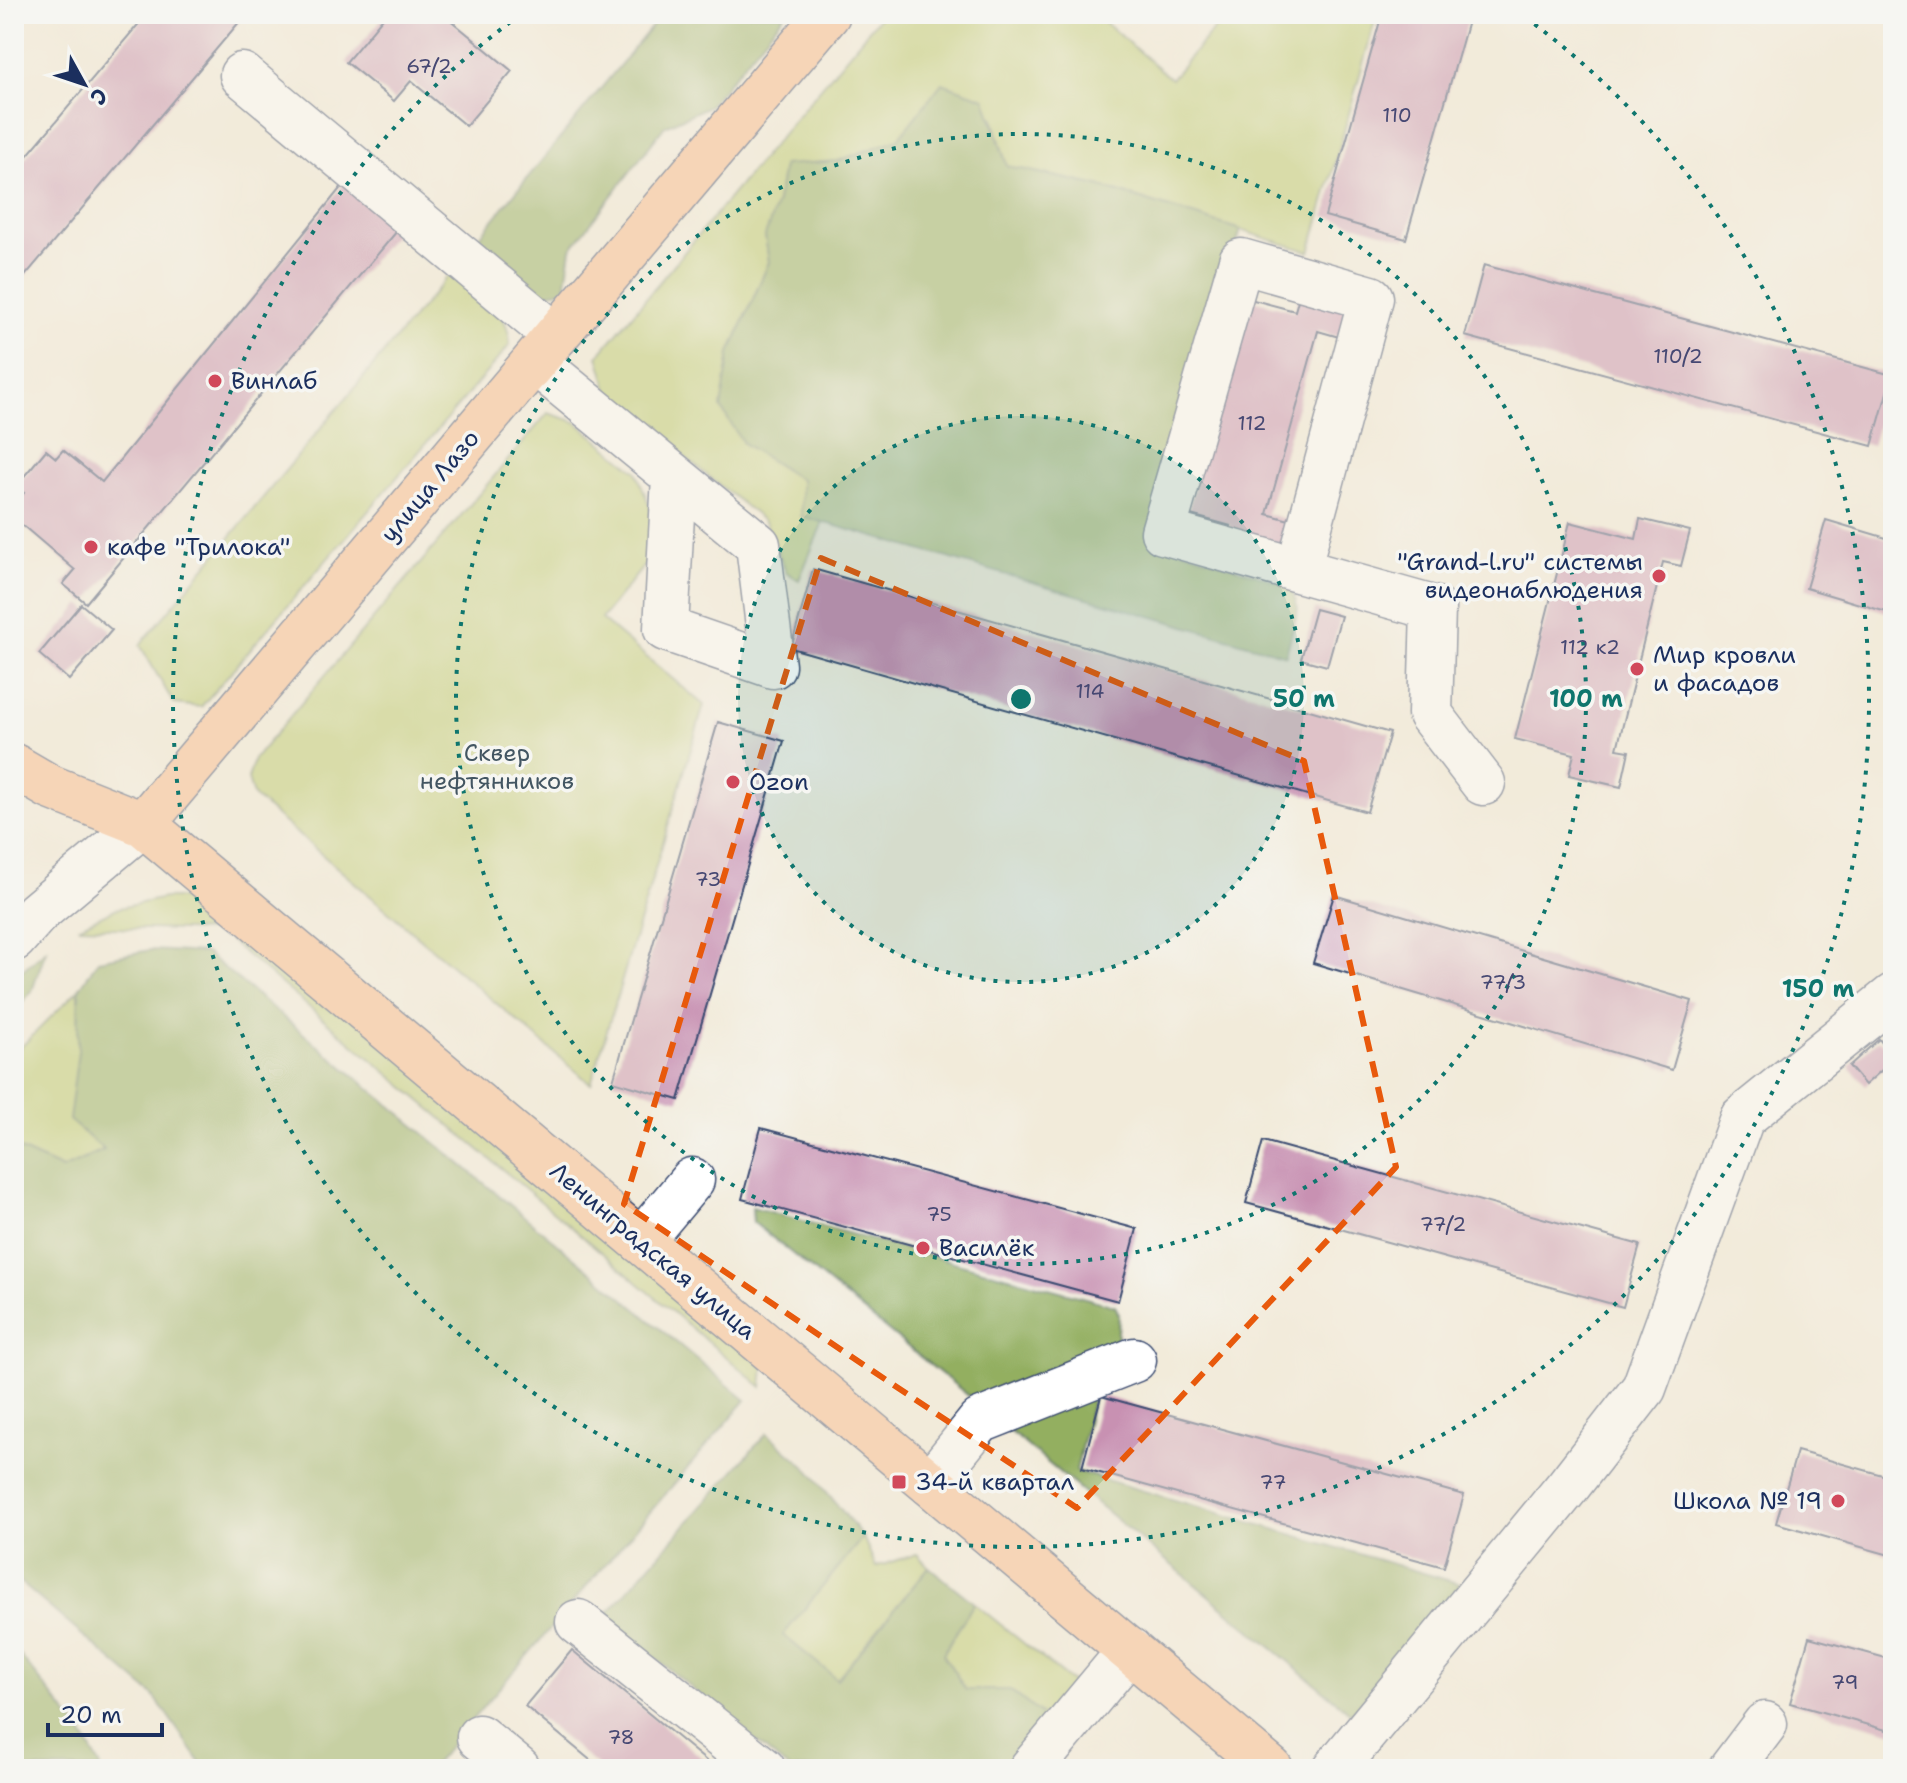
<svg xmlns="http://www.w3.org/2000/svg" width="1907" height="1783" viewBox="0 0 1907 1783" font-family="'Shantell Sans',sans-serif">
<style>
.green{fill:#bacb6e;stroke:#6a7d66;stroke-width:2}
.forest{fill:#93af61;stroke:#576f60;stroke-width:2}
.building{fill:#c891b2}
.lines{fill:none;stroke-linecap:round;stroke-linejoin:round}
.minor-casing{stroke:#3b4b71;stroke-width:47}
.major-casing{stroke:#3b4b71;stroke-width:47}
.minor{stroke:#fff;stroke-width:44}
.major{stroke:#fbbb8d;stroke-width:44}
.marked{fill:none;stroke:#e8590c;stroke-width:6;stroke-dasharray:16 10;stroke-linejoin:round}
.ring{fill:none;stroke:#0f766e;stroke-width:4;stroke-dasharray:4 8}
.poi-dot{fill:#d1495b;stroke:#f6f6f2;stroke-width:3}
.labels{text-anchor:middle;stroke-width:7;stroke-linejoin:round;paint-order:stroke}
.number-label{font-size:20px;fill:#464873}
.poi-label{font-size:24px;fill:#1b2f5e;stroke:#f6f6f2;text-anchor:start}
.street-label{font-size:24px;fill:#1b2f5e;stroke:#f6f6f2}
.park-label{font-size:24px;fill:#435662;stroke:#f6f6f2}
.centre{fill:#0f766e;stroke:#f6f6f2;stroke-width:4}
.ring-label{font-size:24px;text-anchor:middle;font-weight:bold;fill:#0f766e;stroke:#f6f6f2;stroke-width:7;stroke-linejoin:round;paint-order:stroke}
</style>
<rect width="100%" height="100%" fill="#f6f6f2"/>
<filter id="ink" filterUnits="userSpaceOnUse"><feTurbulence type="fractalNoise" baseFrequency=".0125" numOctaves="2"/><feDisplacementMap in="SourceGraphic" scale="16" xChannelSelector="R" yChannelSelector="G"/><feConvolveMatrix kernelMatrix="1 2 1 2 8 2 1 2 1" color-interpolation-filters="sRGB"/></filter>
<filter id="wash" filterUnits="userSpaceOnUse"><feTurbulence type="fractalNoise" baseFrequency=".006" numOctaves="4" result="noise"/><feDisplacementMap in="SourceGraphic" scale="32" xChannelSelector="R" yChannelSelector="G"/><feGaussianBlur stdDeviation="1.8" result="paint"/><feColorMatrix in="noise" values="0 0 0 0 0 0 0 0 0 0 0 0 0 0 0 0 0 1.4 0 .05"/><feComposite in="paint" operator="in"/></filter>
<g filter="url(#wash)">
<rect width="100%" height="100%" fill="#f2ebda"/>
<path class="green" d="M882 14H1095L1171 79 1227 14H1377L1310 252 1099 186 1007 166 993 117 899 139 838 161 783 166 777 202 765 236 769 262 730 353 743 443 801 480V516L823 522 799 580 786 572 765 522 610 397 598 356Z
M453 270C479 292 509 308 510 345L201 707 174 704 140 645Z
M548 413 576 422 636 471 654 517 648 561 601 619 704 705 591 1084 253 796 248 779 254 759Z
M164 898H200L234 912 216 931 78 927 115 909Z
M244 922 764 1367 762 1387 229 940Z
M79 989 78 1051 105 1149 62 1169 14 1147V1054Z
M863 1537 876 1567 917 1554 929 1567 836 1680 783 1635Z
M974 1603 1074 1684 1045 1718 1010 1690H966L943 1654Z"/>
<path class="forest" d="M662 14H785L709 106 665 126 571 249 565 290 544 294 525 284 474 243Z
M942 83 985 98 1007 166 1099 186 1241 230 1150 539 1291 586 1298 609 1286 655 801 516V480L743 443 721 408 730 353 769 262 765 236 777 202 783 165 838 161 898 139Z
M46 950 32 991 14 1012V977Z
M150 950 206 953 746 1400 430 1769H205L154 1696 14 1577V1147L62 1169 104 1150 69 1120 78 1051 79 989 98 960Z
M752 1207 1115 1306 1119 1314 1117 1351 985 1409 753 1222Z
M1094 1392 1076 1471 1461 1584 1352 1714 1007 1429Z
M767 1433 810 1471 863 1537 783 1635 837 1679 929 1567 974 1603 943 1654 966 1690H1010L1045 1718 1004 1769H789L605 1616Z
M14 1648 81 1731 101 1767 99 1769H14Z"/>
<g id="blocks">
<path class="building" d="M147 14H246L14 289V171Z
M386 14H443L512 71 466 126 411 81 394 101 346 62Z
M1382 14H1470L1406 239 1325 216Z
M343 185 397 231 86 603 63 584 75 570 14 518V506L24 493 16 486 46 450 56 458 63 450 102 482Z
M1484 265 1892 375 1872 446 1465 336Z
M1300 293 1355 309 1346 339 1318 331 1267 514 1293 521 1284 554 1228 538 1231 526 1187 514 1246 298 1295 311Z
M1640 519 1690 531 1681 566 1663 562 1617 749 1629 751 1621 787 1569 775 1574 754 1515 739 1570 522 1636 539Z
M1826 520 1893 540V614L1806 588Z
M813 569 1390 733 1367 812 791 648Z
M81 604 112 630 69 680 39 654Z
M1315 609 1341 616 1327 666 1301 659Z
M718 722 784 741 679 1100 613 1081Z
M1334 895 1692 1001 1672 1070 1313 963Z
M1879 1039 1893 1056V1060L1865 1085 1849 1066Z
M761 1128 1137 1229 1118 1301 742 1199Z
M1263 1141 1640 1245 1623 1307 1246 1203Z
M1101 1396 1464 1495 1444 1567 1082 1468Z
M1797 1451 1893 1478V1556L1776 1523Z
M1809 1637 1893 1660V1732L1790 1703Z
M572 1650 716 1769H601L525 1706Z"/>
</g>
</g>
<g filter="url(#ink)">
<use href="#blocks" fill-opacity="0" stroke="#3b4b71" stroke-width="2"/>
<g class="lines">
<g class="minor-casing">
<path id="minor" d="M242 75 556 336
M535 362 758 545 773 666 666 629 674 477
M1298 570 1371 298 1241 261 1163 532 1433 608 1430 714 1483 783
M14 939 37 913 143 824
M641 1241 692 1180
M930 1483 980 1421 1134 1360
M578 1622 763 1769
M479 1737 518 1769
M1031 1769 1130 1650
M1335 1769 1568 1486 1644 1388 1742 1118 1893 996
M1731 1769 1765 1724"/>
</g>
<g class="major-casing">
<path id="major" d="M14 766 50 787 143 824 1271 1769
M143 824 828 14"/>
</g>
<use href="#minor" class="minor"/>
<use href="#major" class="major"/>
</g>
</g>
<path d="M0 0H1907V1783H0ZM821 558 1304 761 1396 1167 1077 1508 624 1204Z" fill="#f2ebda" fill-opacity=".55" fill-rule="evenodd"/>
<path class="marked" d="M821 558 1304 761 1396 1167 1077 1508 624 1204Z"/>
<circle cx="1021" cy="699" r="283" fill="#0f766e" fill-opacity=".12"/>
<g class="ring">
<circle cx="1021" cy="699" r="283"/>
<circle cx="1021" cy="699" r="565"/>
<path d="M1525 17A848 848 0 1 1 517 17"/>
</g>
<g class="poi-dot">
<circle cx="215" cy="381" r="8"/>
<circle cx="91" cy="547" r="8"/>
<circle cx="1659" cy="576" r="8"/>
<circle cx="1637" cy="669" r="8"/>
<circle cx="733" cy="782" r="8"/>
<circle cx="923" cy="1248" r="8"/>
<rect x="891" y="1474" width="16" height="16" rx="4"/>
<circle cx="1838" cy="1501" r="8"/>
</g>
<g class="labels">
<g class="number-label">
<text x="429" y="73">67/2</text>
<text x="1397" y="122">110</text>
<text x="1678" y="363">110/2</text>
<text x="1252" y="430">112</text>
<text x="1590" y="654">112 к2</text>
<text x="1090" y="698">114</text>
<text x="708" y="886">73</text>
<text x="1503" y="989">77/3</text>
<text x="939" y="1221">75</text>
<text x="1443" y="1231">77/2</text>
<text x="1273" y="1489">77</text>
<text x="1845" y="1689">79</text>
<text x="621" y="1744">78</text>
</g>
<g class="poi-label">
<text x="231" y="389">Винлаб</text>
<text x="107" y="555">кафе "Трилока"</text>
<text x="1643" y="570" text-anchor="end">"Grand-l.ru" системы<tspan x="1643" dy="28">видеонаблюдения</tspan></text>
<text x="1653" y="663">Мир кровли<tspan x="1653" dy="28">и фасадов</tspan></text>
<text x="749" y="790">Ozon</text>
<text x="939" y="1256">Василёк</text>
<text x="915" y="1490">34-й квартал</text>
<text x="1822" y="1509" text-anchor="end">Школа № 19</text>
</g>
<g class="street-label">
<text transform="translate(430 486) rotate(-50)" y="8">улица Лазо</text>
<text transform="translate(653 1251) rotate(40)" y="8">Ленинградская улица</text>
</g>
<g class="park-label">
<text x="497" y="761">Сквер<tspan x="497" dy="28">нефтянников</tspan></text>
</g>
</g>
<circle cx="1021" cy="699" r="12" class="centre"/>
<g class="ring-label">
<text x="1304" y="707">50 m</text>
<text x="1586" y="707">100 m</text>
<text x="1818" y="997">150 m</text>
</g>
<rect width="1907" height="1783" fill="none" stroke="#f6f6f2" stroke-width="48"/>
<g transform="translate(84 84) rotate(130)" stroke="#f6f6f2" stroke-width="6" paint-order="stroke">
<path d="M0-6L14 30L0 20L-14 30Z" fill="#1b2f5e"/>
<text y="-12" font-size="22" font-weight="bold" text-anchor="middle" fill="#1b2f5e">С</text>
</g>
<path d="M48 1723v12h114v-12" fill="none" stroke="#1b2f5e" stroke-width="4"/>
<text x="60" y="1723" font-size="24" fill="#1b2f5e" stroke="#f6f6f2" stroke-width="6" paint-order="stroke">20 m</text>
</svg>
